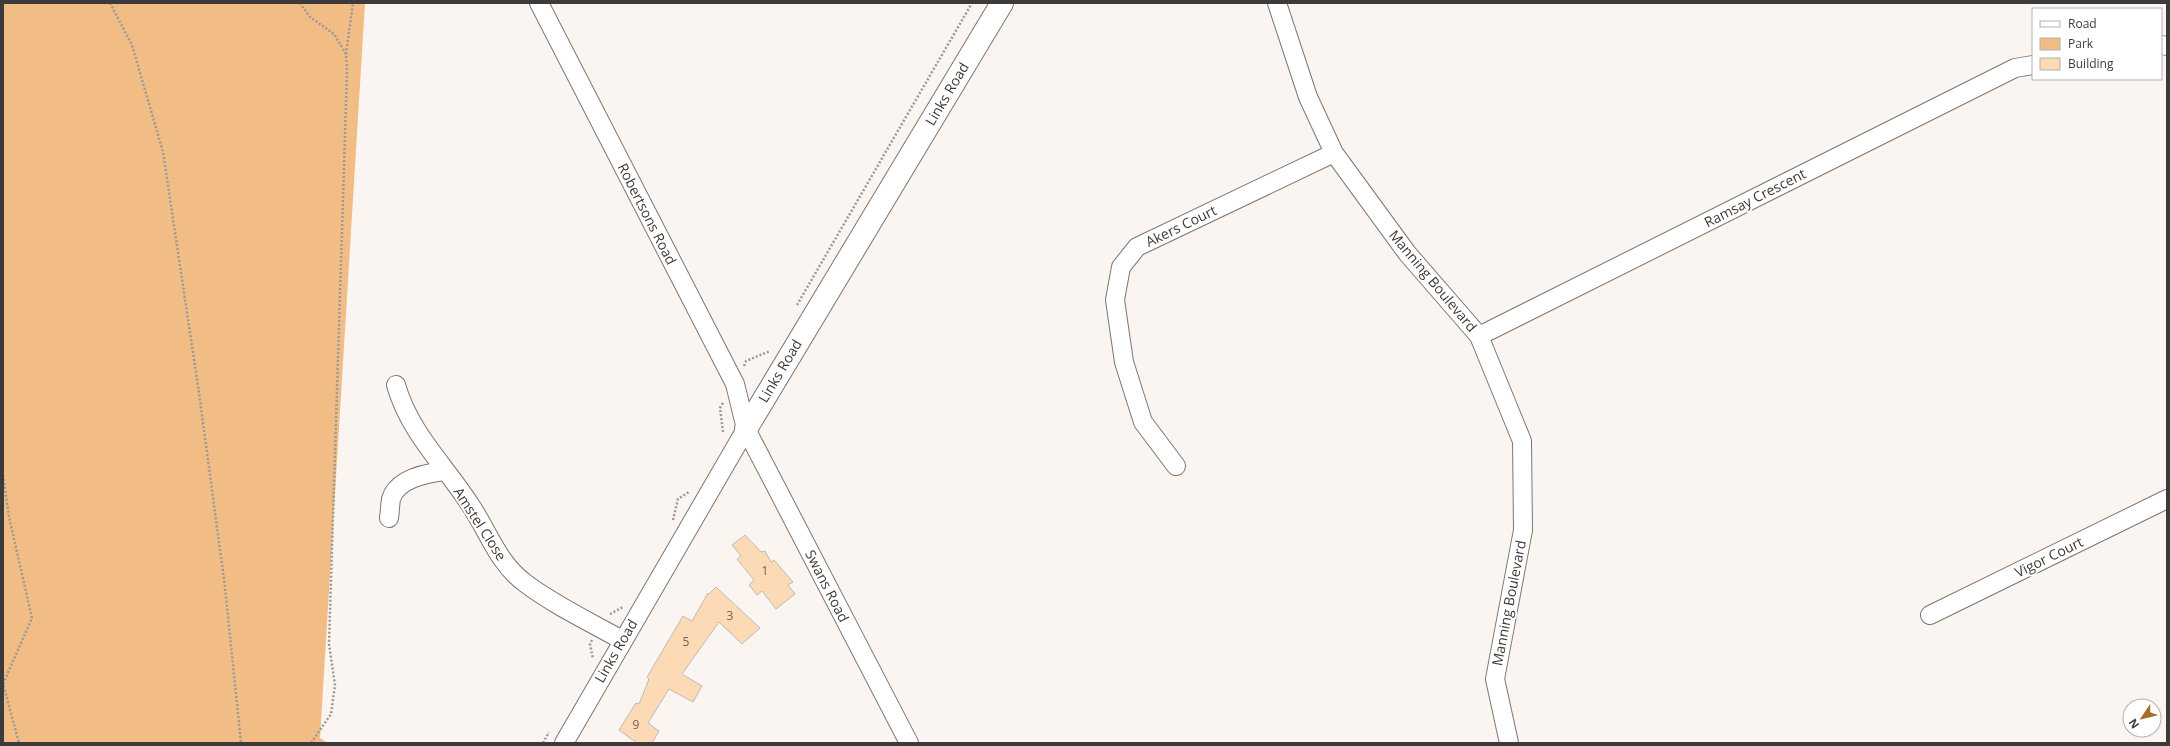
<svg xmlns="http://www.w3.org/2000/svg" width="2170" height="746" viewBox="0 0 2170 746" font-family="'Open Sans',sans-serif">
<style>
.green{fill:#f1bd85}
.building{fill:#fcdab6;stroke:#c0bbb6}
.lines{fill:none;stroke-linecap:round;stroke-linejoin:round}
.minor-casing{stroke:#7c7772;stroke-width:20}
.tertiary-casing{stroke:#7c7772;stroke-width:24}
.path{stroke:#9c9995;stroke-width:2.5;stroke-dasharray:2 2;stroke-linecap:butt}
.minor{stroke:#fff;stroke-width:18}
.tertiary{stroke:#fff;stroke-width:22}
.labels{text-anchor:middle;stroke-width:4;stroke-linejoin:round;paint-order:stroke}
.number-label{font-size:12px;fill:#6d6358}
.street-label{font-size:14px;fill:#3d3b39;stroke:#fff}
</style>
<rect width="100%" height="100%" fill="#faf5f0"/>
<path class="green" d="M3 3H365L320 738 328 743H3Z"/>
<path class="building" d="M745 535 761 552 765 551 771 562 774 560 793 582 788 585 795 594 776 609 762 591 757 595 749 585 754 580 737 559 741 556 732 545Z
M716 587 760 628 742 644 719 622 682 674 702 686 693 702 669 689 648 723 659 731 652 743H637L619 730 636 703 639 704 649 679 647 677 683 616 692 621 708 593 709 594Z"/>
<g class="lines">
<g class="minor-casing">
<path id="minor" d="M539 3 735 384 746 429 909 743
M1277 3 1308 97 1334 153 1407 253 1479 336 1522 441 1523 530 1495 679 1509 743
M2161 45 2167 46
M1479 336 2015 68 2033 65
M396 385C410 434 445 465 471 506 489 533 498 563 525 583 554 605 590 622 622 640
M1176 466 1143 422 1124 362 1115 300 1121 267 1137 247 1334 153
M389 518C390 512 390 505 391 499 397 479 427 473 444 471
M1930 615 2167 499
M564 743 746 429"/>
</g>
<g class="tertiary-casing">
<path id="tertiary" d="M746 429 1002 3"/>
</g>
<path class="path" d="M110 3 132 45 163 152 199 393 225 587 241 743
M300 3 310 17 334 34 346 54 347 71 329 644 335 685 331 714 311 743
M3 6V3
M346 54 353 3
M797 305 972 3
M744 366 746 361 770 351
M723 403 720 408 723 432
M3 475 9 517 32 618 3 684 19 743
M673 520 678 499 689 492
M610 614 623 607
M592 640 590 644 593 659
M543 743 549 732"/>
<use href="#minor" class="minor"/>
<use href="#tertiary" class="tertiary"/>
</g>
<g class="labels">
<g class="number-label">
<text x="765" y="575">1</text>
<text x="730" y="620">3</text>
<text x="686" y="646">5</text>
<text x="636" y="729">9</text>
</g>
<g class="street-label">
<text transform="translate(947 94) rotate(-59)" y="5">Links Road</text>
<text transform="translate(1755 198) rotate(-27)" y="5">Ramsay Crescent</text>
<text transform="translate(647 214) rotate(63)" y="5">Robertsons Road</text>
<text transform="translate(1181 226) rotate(-26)" y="5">Akers Court</text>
<text transform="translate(1433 281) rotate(50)" y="5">Manning Boulevard</text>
<text transform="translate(780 371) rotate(-59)" y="5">Links Road</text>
<text transform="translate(480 524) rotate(57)" y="5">Amstel Close</text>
<text transform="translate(2049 557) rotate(-26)" y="5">Vigor Court</text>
<text transform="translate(827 586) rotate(63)" y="5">Swans Road</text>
<text transform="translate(1509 603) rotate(-79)" y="5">Manning Boulevard</text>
<text transform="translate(616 651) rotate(-60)" y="5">Links Road</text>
</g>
</g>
<rect width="2170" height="746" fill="none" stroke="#3d3b39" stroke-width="8"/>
<rect x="2032" y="8" width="130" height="72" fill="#ffffff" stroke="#b1b1b0"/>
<rect x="2040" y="21" width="20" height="6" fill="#ffffff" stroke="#b1b1b0"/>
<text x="2068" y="28" font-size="12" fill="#3d3b39">Road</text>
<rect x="2040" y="38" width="20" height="12" fill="#f1bd85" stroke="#b1b1b0"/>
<text x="2068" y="48" font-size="12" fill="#3d3b39">Park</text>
<rect x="2040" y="58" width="20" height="12" fill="#fcdab6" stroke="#b1b1b0"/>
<text x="2068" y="68" font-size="12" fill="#3d3b39">Building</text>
<g transform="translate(2142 718) rotate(235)"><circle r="19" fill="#ffffff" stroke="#b1b1b0"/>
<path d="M0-3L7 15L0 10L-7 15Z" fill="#a56f2a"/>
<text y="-6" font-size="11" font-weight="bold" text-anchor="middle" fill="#3d3b39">N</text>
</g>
</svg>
